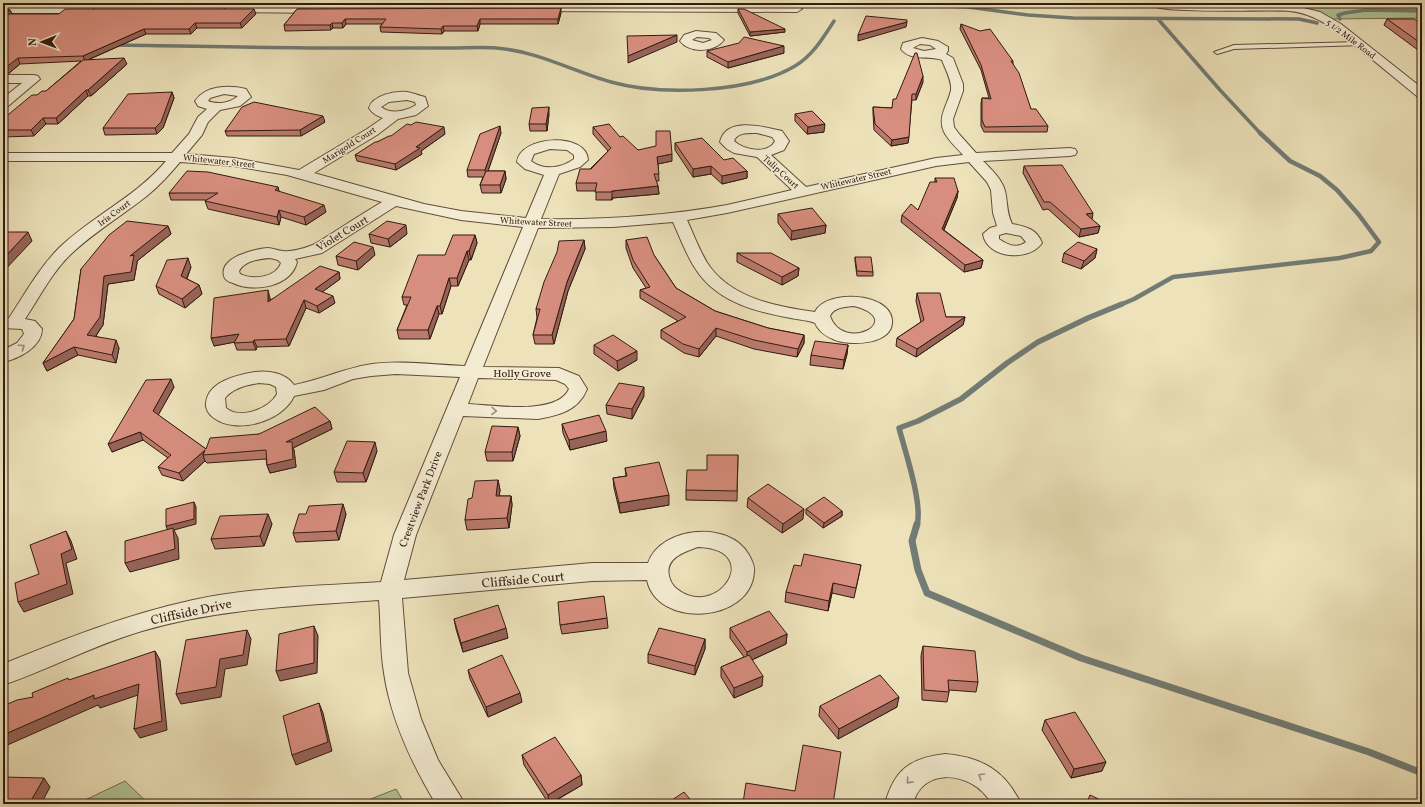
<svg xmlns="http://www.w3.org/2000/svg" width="1425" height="807" viewBox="0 0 1425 807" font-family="Vollkorn,serif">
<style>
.green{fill:#b2c495;stroke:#727052}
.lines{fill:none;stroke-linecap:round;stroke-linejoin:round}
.stream-far3{stroke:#727c75;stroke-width:3.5}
.stream-far2{stroke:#727c75;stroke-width:4.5}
.stream-far1{stroke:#727c75;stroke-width:5.5}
.stream{stroke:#727c75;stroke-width:7}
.lane-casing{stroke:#614d3a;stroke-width:2}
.street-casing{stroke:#614d3a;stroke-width:2}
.lane{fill:#f3ecd2;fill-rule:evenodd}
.street{fill:#f3ecd2;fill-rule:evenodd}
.wall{fill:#ba7a6d;stroke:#321b10}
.shaded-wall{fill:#976359;stroke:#321b10}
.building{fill:#d88e7f;stroke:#321b10}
.oneway{stroke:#9c8e7b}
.labels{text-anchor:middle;stroke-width:3;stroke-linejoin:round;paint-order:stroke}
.far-street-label{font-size:9px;fill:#321b10;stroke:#f3ecd2}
.street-label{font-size:11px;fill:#321b10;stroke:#f3ecd2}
.near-street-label{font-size:13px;fill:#321b10;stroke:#f3ecd2}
</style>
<rect width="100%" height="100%" fill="#ede2ba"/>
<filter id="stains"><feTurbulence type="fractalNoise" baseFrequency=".005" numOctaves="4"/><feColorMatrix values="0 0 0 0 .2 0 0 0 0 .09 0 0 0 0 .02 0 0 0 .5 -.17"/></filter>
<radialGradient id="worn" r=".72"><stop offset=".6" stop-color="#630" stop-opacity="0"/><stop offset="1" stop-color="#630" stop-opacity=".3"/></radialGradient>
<path class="green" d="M1165 3H1422V18L1331 19 1313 10 1280 5H1183Z
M125 781 149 804H82L83 801Z
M396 789 405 804H358Z"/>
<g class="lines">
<path class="stream-far3" d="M877 3 968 7 1028 15 1073 18 1299 19 1317 23
M1158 19 1220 90 1261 134
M1340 19 1338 15 1345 13 1366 10 1422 11
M115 45C194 46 273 48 352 48 385 48 418 48 450 48 465 48 481 47 496 48 537 51 572 71 611 82 661 96 750 93 795 66 813 55 823 38 834 21"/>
<path class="stream-far2" d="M1120 305 1134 299 1173 277 1340 258 1371 251 1379 242 1359 215 1337 190 1320 176 1290 161 1260 133"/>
<path class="stream-far1" d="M917 525C923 504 905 451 899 428L918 421 961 399 1007 363 1038 342 1088 318 1122 304"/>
<path class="stream" d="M917 524 912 541 918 570 927 593 1081 658 1369 752 1422 773"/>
<g class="lane-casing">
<path id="lane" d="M1360 42 1363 44 1362 45 1234 49 1217 54 1214 52 1234 45Z"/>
</g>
<g class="street-casing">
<path id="street" d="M1146 3 1291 5 1320 12 1341 24 1422 88V98L1418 97C1401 83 1385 70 1368 56 1345 38 1321 14 1290 11 1268 9 1156 15 1146 3Z
M534 6H797L802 9 797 12 530 11 529 9Z
M3 7H90L95 10 90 13H3Z
M228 7H322L327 10 322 13 224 12 223 10Z
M696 31 716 33 724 40C715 52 690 54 680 41L684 35ZM697 37 709 38 712 40 703 43 692 40Z
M922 38 938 41 948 47V51L946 54 953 58 963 84V91L953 119 954 127 959 134 976 153 1070 148 1075 149 1077 152 1075 155 1070 156 983 161C991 169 1002 179 1005 191 1008 203 1006 211 1012 224 1025 226 1037 229 1042 243 1029 262 987 259 983 234L990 228 997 226 993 213 991 190 987 182 969 162 936 166 727 213 687 220C694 235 700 253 710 267 734 299 778 307 815 312 825 289 890 292 892 320 894 345 850 346 835 340 828 337 822 334 818 328 816 326 816 324 815 323 812 321 795 319 791 318 765 313 736 307 715 290 692 273 684 246 673 222L613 227 538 228 483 367 559 368 579 376 587 389C578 411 559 415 538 419L463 416 416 535 404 580 592 563H648C661 526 730 520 749 555 752 561 755 566 754 572 751 623 657 629 647 580L592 581 402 598 408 673 421 719 438 760 465 804H436C412 764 391 720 384 673 380 649 381 624 379 600 298 606 220 608 142 631 94 645 50 669 3 685V664C67 638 125 615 193 600 254 587 318 586 381 582L394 535 460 377 396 374 371 376 353 379 324 390 294 396C283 421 237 435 214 418 209 415 205 408 206 403 208 381 238 375 255 372 268 370 286 373 294 385 320 380 345 368 372 364 402 360 434 365 465 366L523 227 461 220 396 206 322 253 295 259 297 262C291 287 253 293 233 283 229 282 225 280 224 276 219 257 255 249 268 248 273 248 278 251 283 251 291 252 302 249 310 246 317 244 324 238 331 234 348 223 365 212 382 202L287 175 234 166 180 162C170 174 160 185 148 195 123 215 94 232 71 254 52 272 39 298 25 319L35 321 42 329C42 347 18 359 3 362V350L17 343 24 334 22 329 3 328V318H9C25 294 39 268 59 248 92 216 136 197 166 161H3V153H172L189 134 198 117 207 109 198 106 195 101C206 85 229 85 246 89L251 97 240 106 220 110 208 122 202 135 186 154 234 158 299 170 367 129 383 118C377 116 372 113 369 108 373 95 395 91 407 92 413 93 420 96 425 97L428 106 416 115 398 119 377 135 314 173 424 204 461 211 526 218 544 175 525 169 517 162C520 135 587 132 588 160L580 167 559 174 541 219C603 220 665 216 727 205 749 200 771 195 792 190L757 157 734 153 727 149 720 142C726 116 764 127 782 131L789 141 784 150 771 155 806 187 936 158 963 155C950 140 936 131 944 110 946 104 950 96 951 90 952 80 945 69 942 60 929 55 911 62 901 49L903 43ZM920 44 930 45 936 49 924 51 913 48ZM224 94 238 96C230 103 218 105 208 101L210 98ZM407 100 415 102 416 105C406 111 391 115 381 107L389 102ZM757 133 772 137 775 141C768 155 744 150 734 141 737 132 749 133 757 133ZM550 149 567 150 574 155V159C562 168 544 171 531 161L534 154ZM1006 233 1021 236 1026 242C1017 249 1008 245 999 239V235ZM270 258 278 260 281 263C276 278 252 280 240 274L239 271C245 260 260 259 270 258ZM854 306C908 320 843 354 830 316 834 307 845 307 854 306ZM478 378 556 380 565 384 569 389C557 416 492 405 468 404ZM259 383 270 384 276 387 277 394C269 409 240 420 226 408L225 398C233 388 247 385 259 383ZM698 547C765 549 718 621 677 589 673 586 670 581 669 576 665 558 684 552 698 547Z
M3 75H34L38 76 40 79 7 107 3 108V98L22 83H3Z
M945 754C981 757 1005 770 1021 804H992C987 796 981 789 972 784 949 771 920 776 913 804H885C894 770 910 758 945 754Z"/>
</g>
<use href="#lane" class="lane"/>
<use href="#street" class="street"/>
</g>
<path class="wall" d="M3 3H29L25 5 3 6Z
M78 3H266L264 5H79Z
M304 3H564V5H305Z
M3 9 10 10 12 14H256L242 28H197L191 34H146L88 60 127 64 91 96H88L58 124H46L34 136 3 137V119L37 95 46 91 81 61 20 64 8 74H3Z
M297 9 561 13 558 24H480L478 31H444L442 34 381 32 380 27 382 24H346L343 28H333L331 30 285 31 284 25Z
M738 9 785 32 750 36 738 13Z
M1387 19 1422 24V53L1384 25Z
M961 24 1013 61V64L1031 109 1048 126 1047 132H984L981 126V103L982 98H989L981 70 960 29Z
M707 51 784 53 728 68 707 57Z
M923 82 916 100H912L908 143 891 146 874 130 873 113V107L892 108 896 99Z
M172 92 174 98 163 128 157 134 105 135 103 128Z
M549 114 547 131H530L529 124Z
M795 114 824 132 807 134 795 121Z
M325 122 301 136H227L225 131Z
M593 127 620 137 638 150 672 161 658 164 659 181H656L658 186 659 194 612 198V200H596V191H577L576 183 608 151 593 134Z
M501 133 488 171H505L506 179 501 193H482L480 185 483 177H468L467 170Z
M445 134 421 151 422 154 396 170 357 161 355 155 377 142 391 136Z
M675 143 724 160 747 171V178L722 184 711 174 693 177 675 150Z
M1024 166 1100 226 1098 233 1079 237 1048 209 1043 210 1023 173Z
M935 178 958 191 957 198 944 230 983 260 981 268 964 272 901 222 902 215 918 210 935 182Z
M278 187 279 192 326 212 306 225 281 217 279 225 208 209 205 201 206 200H171L169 193Z
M778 214 826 225 825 233 791 240 778 223Z
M168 226 171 234 137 261V263L134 280 108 284 103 325 96 336 119 348 116 363 78 355 47 371 43 363 74 319 81 269Z
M369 234H407L390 247 371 243Z
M475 235 477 243 471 260H469L458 286H451L442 314H439L430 339H399L397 330 407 305H404L402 297 445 255Z
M584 240 585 249 568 291 554 344H535L533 335 537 318 536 309Z
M626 240 654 255 676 288 715 311 768 328 804 335V343L797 357 754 349 716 336 699 357 684 353 661 338V330L678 321 640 298V290L646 288 633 268 626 248Z
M1097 249 1095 258 1081 269 1062 262 1064 253Z
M737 253 799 268 798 276 782 285 737 262Z
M375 255 358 270 338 265 336 256Z
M855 257 873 272V276H857L855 261Z
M191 267 187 279 199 285 202 294 185 308 159 294 156 286Z
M339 272 340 279 322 292 335 303 319 313 306 308 289 346 257 347 256 350H237L234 342 214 346 270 298V300Z
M917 293 946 317H965L963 325 916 357 896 346 897 338 921 322 916 301Z
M594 345 637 360 618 371 594 354Z
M848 345 847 354 843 369 810 365 811 355Z
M174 387 158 415 206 449 259 434 330 421 332 429 293 448 294 450 296 467 270 473 267 465 266 459 207 463 205 461 183 481 162 475 158 467 168 458 143 440 112 452Z
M644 396 632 419 607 414 606 405Z
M562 424 607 441 570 450 563 433Z
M518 427 520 436 513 461H487L485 452Z
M377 451 366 482H337L334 472Z
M738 455 737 501 686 500V490L707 470Z
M625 468 669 505 620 513 614 488 613 478 626 476Z
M498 480 500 490 499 496H511L512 505 509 528 467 530 465 520 472 498Z
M748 498 803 519 782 533 747 507Z
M806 509 842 511V516L823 528 806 514Z
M346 514 339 540 296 542 293 533Z
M272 524 264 546 215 549 211 539Z
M861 565 859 575 854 598 832 593 828 611 785 602 786 592 801 566Z
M607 618 608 628 562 634 560 625Z
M454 619 508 638 463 652 456 629Z
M730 628 787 634 786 644 752 660 762 686 734 698 721 677V667L744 657 730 638Z
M705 639V649L695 675 648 663V654Z
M923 646 978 682 976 692 949 690V692L947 702 922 700 921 656Z
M468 670 522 702 488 717 470 679Z
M820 706 897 707 838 739 819 716Z
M1045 720 1102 771 1071 778 1042 730Z
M522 755 581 775 582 785 550 804H549L524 765Z"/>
<path class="shaded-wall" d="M24 3H29L25 5Z
M561 8V13L558 24V19Z
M254 9 256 14 242 28 240 23Z
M10 10 12 14H3Z
M345 19 346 24 343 28 342 23Z
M480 19V24L478 31 477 26Z
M907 22 906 27 858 41V35Z
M195 23 197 28 191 34 189 29Z
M332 23 333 28 331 30 330 25Z
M443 26 444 31 442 34 441 29Z
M144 29 146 34 85 61 83 56Z
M785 29V32L750 36V32Z
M677 35V42L628 63V56Z
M784 46V53L728 68V62Z
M18 58 20 64 8 74H3V68Z
M124 58 127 64 91 96 88 90Z
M923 76V82L916 100V94Z
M86 90 88 96 58 124 56 118Z
M172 92 174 98 163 128 157 134 155 128Z
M549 107V114L547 131 546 124Z
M323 116 325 122 301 136 300 130Z
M43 118 46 124 34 136 31 130Z
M825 124 824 132 807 134 808 127Z
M500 126 501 133 486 177 485 170Z
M444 127 445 134 421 151 422 154 396 170 395 164 416 147Z
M909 137 908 143 891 146 892 140Z
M672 154V161L658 164 657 157Z
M711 166V174L693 177V169Z
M505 171 506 179 501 193 500 185Z
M747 171V178L722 184V176Z
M658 186 659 194 612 198V200V191Z
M278 187 280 195 275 190Z
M958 191 957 198 941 236 942 229Z
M324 205 326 212 306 225 304 217Z
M279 210 281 217 279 225 277 217Z
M1093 213 1092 220 1086 214Z
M406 225 407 234 390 247 388 239Z
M826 225 825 233 791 240 792 231Z
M168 226 171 234 137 261V263L134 280 108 284 103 325 91 343 87 335 104 276Z
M1100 226 1098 233 1079 237 1081 229Z
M28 232 32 241 3 272V259Z
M475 235 477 243 471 260 469 251Z
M584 240 585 249 568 291 554 344 552 335 567 282Z
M373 247 375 255 358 270 356 261Z
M1097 249 1095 258 1081 269 1084 261Z
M467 251 469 260 458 286 457 278Z
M188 258 191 267 184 285 181 276Z
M983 260 981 268 964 272 965 265Z
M799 268 798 276 782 285V277Z
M339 272 340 279 317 296 315 289Z
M449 278 451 286 442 314 440 306Z
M199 285 202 294 185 308 182 299Z
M268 290 270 298V309L268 302Z
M333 296 335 303 319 313 317 306Z
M304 300 306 308 289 346 286 339Z
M437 306 439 314 430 339 428 330Z
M965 317 963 325 916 357 917 349Z
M716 328V336L699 357V349Z
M239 334 241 341 214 346 211 338Z
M804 335V343L797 357 798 349Z
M116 340 119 348 116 363 112 355Z
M254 340 257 347 256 350 253 342Z
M848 345 847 354 843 369 844 360Z
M74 347 78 355 47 371 43 363Z
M637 351V360L618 371 617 361Z
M171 379 174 387 156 419 153 411Z
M644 387V396L632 419V409Z
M330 421 332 429 293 448 294 450 296 467 270 473 267 465 286 442Z
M518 427 520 436 513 461 512 452Z
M606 431 607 441 570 450 569 440Z
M140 432 143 440 112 452 108 444Z
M375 442 377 451 366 482 363 473Z
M205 450 203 455 205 461 183 481 179 473Z
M498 480 500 490 498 506 496 496Z
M669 495V505L620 513 619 503Z
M511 496 512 505 509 528 507 518Z
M194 502 196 507V524L174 530 178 538 179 559 130 572 125 563 168 531 166 526Z
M343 504 346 514 339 540 336 531Z
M804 509 803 519 782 533 783 524Z
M842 511V516L823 528 824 523Z
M268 514 272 524 264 546 260 536Z
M66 531 71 541 77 559 66 563 73 594 24 612 18 602 61 554Z
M833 583 832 593 828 611 829 601Z
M314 626 318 636 317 673 280 681 276 671Z
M506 628 508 638 463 652 461 643Z
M247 630 251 639 247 665 225 669 221 697 181 704 176 694 220 659Z
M787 634 786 644 747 662V652Z
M705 639V649L695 675V666Z
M155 651 160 660 167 730 140 738 134 729Z
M763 676 762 686 734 698V688Z
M139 684 144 693 100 708 98 705 3 747V735L94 695Z
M520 693 522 702 488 717 486 707Z
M899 697 897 707 838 739 839 729Z
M319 703 323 713 332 751 296 765 292 755Z
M1106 762 1102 771 1071 778 1074 769Z
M581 775 582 785 549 804 548 795Z
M44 778 50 787 41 804H29Z"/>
<path class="building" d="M561 8 558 19H480L477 26H443L441 29 380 27 386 19H345L342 23H332L330 25H284L297 9Z
M3 9 10 10 3 14Z
M65 9H254L240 23H195L189 29H144L83 56 18 58 5 68H3V14H59Z
M738 9H744L785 29 750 32Z
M866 16 907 20V22L858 35Z
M1387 19H1414L1422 24V44Z
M961 24 980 31 990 29 1013 61H1011L1019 73 1031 109H1036L1048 126 985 127 982 120V98L991 99 981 65Z
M677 35 628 56 627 36Z
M744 37 784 46 728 62 707 51 739 43Z
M915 53H917L923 76 916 94H912L909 137 892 140 875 124 873 107 892 108 893 99H896Z
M124 58 88 90H86L56 118H43L31 130H3V119L32 95H37L42 91H46L83 60Z
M172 92 161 122 155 128H103L128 94Z
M254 102 323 116 300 130 225 131 242 107Z
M549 107 546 124H529L532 108Z
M812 111 825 124 808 127 795 114Z
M416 122 444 127 416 147 420 148 395 164 355 155 375 142H377L389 136H391L407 124 411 125Z
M609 124 620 137 623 136 638 150 656 146V131H670L672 154 657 157 659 174H654L658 186 612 191 611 192H595L597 183H576L580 169H591L611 148 593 127Z
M500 126 485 170H467L480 134Z
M702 138 724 160 733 158 747 171 722 176 711 166 693 169 675 143Z
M1062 165 1093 213 1086 214 1100 226 1081 229 1050 202H1044L1024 166Z
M187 171 208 172 278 187 275 190 324 205 304 217 279 210 277 217 205 201 218 193H169Z
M486 171H505L500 185H480Z
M935 178H954L958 191 942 229 983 260 965 265 902 215 911 204 918 210 930 182H937Z
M812 208 826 225 792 231 778 214Z
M127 221 168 226 130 256 134 255 131 272 104 276 100 317 87 335 116 340 112 355 74 347 43 363 74 319 81 269 109 235Z
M387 221 406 225 388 239 369 234Z
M7 232H28L3 259V236Z
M453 235H475L469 251H467L457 278H449L440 306H437L428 330H397L411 297H402L418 255H445Z
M647 237 654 255 676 288 715 311 768 328 804 335 798 349 754 340 716 328 699 349 683 344 661 330 686 317 640 290 650 287 633 260 626 240Z
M584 240 567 282 552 335H533L540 309H536L544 282 557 252 559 241Z
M354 242 373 247 356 261 336 256Z
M1078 242 1097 249 1084 261 1064 253Z
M737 253H771L799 268 782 277Z
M855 257H871L873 272 857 271Z
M188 258 181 276 199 285 182 299 156 286 167 260Z
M320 266 339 272 315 289 333 296 317 306 304 300 286 339 254 340 253 342 234 343 239 334 211 338 214 298 268 290V302Z
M917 293H940L946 317H965L917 349 897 338 924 320Z
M613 335 637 351 617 361 594 345Z
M815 341 848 345 844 360 811 355Z
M171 379 153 411 206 449 210 438 259 434 315 407 330 421 286 442H292L293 459 267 465 266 450 203 455 205 450 179 473 158 467 171 455 140 432 108 444 146 380Z
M619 383 644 387 632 409 606 405Z
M599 415 606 431 569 440 562 424Z
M492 426 518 427 512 452H485Z
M347 441 375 442 363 473 334 472Z
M707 455H738L737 491 686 490 687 470H707Z
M659 462 669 495 619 503 613 478 627 476 625 468Z
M498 480 496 496H511L507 518 465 520 468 499 472 498 475 481Z
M768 484 804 509 783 524 748 498Z
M824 497 842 511 824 523 806 509Z
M194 502V519L166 526V509Z
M343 504 336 531 293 533 299 514H306L309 506Z
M268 514 260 536 211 539 220 516Z
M173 528 175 549 125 563V541Z
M66 531 72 549 61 554 67 584 18 602 15 583 39 574 30 545Z
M804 554 861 565 856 588 833 583 829 601 786 592 794 565 801 566Z
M604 596 607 618 560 625 558 602Z
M498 605 506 628 461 643 454 619Z
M769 611 787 634 747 652 730 628Z
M314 626V663L276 671 279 634Z
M659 628 705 639 695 666 648 654Z
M247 630 243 655 220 659 216 687 176 694 186 640Z
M923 646 975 651 978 682 948 680 949 692 924 690Z
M155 651 162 721 134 729 139 684 94 699V695L3 735V706L17 700 33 697 32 693 68 678 69 680Z
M502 655 520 693 486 707 468 670Z
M749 655 763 676 734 688 721 667Z
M880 675 899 697 839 729 820 706Z
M319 703 328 742 292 755 283 716Z
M1075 712 1106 762 1074 769 1045 720Z
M555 737 581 775 548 795 522 755Z
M803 745 841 752 833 804H749L743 803 746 783 795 791Z
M3 777 44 778 29 804H3Z
M684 792 694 804H666Z
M1090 795 1109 804H1086Z"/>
<defs><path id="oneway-chevron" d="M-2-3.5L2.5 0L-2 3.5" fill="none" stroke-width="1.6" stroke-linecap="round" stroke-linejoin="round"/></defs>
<g class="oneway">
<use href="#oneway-chevron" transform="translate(22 347) rotate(-35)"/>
<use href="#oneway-chevron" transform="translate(494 411) rotate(2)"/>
<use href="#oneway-chevron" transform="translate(981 776) rotate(-149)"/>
<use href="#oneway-chevron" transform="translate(909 781) rotate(132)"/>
</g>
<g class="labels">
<g class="far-street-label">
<text transform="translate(1351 39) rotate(37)" y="3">5 1/2 Mile Road</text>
<text transform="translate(349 145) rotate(-32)" y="3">Marigold Court</text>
<text transform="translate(219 161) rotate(6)" y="3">Whitewater Street</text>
<text transform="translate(781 172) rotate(42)" y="3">Tulip Court</text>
<text transform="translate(856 179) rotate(-13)" y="3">Whitewater Street</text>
<text transform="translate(114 213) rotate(-36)" y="3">Iris Court</text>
<text transform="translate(536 222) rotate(3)" y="3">Whitewater Street</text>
</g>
<g class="street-label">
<text transform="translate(342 233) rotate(-31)" y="4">Violet Court</text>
<text x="522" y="377">Holly Grove</text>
<text transform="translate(420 499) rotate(-69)" y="4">Crestview Park Drive</text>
</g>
<g class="near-street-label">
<text transform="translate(523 579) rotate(-5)" y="5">Cliffside Court</text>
<text transform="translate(191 611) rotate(-12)" y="5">Cliffside Drive</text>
</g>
</g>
<rect width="1425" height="807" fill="none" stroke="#ede2ba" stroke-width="16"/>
<rect x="4" y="4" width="1417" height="799" fill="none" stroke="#321b10" stroke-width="2"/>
<rect x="8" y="8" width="1409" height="791" fill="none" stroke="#321b10"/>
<g transform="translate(42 42) rotate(269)" stroke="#f3ecd2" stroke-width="3" paint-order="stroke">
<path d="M0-3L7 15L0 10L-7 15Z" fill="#321b10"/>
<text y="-6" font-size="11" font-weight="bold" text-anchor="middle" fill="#321b10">N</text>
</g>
<rect width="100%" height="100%" filter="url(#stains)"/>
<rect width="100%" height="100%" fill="url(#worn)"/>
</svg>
